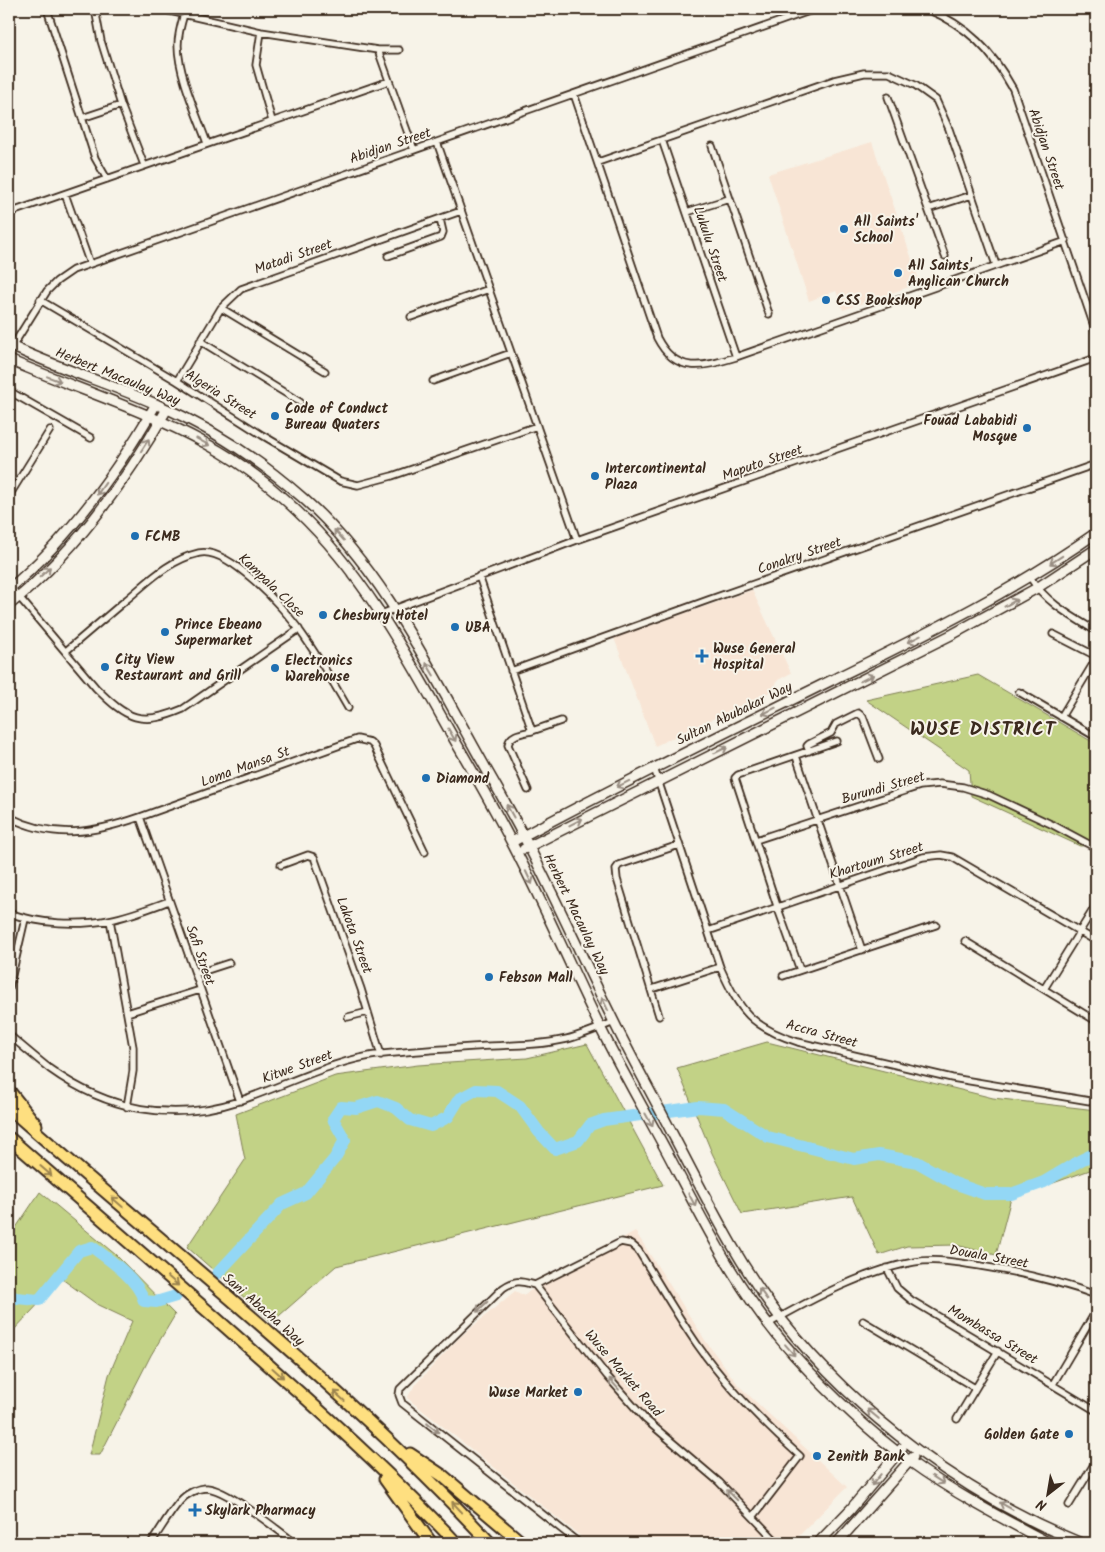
<svg xmlns="http://www.w3.org/2000/svg" width="1105" height="1552" viewBox="0 0 1105 1552" font-family="Kalam,sans-serif">
<style>
.built{fill:#f8e5d5}
.green{fill:#c2d286;stroke:#7e7e52}
.lines{fill:none;stroke-linecap:round;stroke-linejoin:round}
.river{stroke:#93d7f5;stroke-width:12}
.minor-casing{stroke:#3b2a1e;stroke-width:9}
.secondary-casing{stroke:#3b2a1e;stroke-width:12}
.motorway-casing{stroke:#3b2a1e;stroke-width:15}
.minor{stroke:#f7f3e8;stroke-width:5.5}
.secondary{stroke:#f7f3e8;stroke-width:9}
.motorway{stroke:#fedf80;stroke-width:11}
.oneway{stroke:#998e83}
.oneway2{stroke:#9c844f}
.poi-dot{fill:#1f6fb2;stroke:#f7f3e8;stroke-width:2}
.labels{text-anchor:middle;stroke-width:4;stroke-linejoin:round;paint-order:stroke}
.street-label{font-size:14px;fill:#3b2a1e;stroke:#f7f3e8}
.poi-label{font-size:14px;font-weight:bold;fill:#3b2a1e;stroke:#f7f3e8;text-anchor:start}
.district-label{font-size:19px;font-weight:bold;letter-spacing:1px;fill:#3b2a1e;stroke:#f7f3e8}
</style>
<rect width="100%" height="100%" fill="#f7f3e8"/>
<filter id="ink" filterUnits="userSpaceOnUse"><feTurbulence type="fractalNoise" baseFrequency=".02" numOctaves="2"/><feDisplacementMap in="SourceGraphic" scale="10" xChannelSelector="R" yChannelSelector="G"/><feConvolveMatrix kernelMatrix="1 2 1 2 8 2 1 2 1" color-interpolation-filters="sRGB"/></filter>
<g filter="url(#ink)">
<path class="built" d="M872 142 920 283 843 310 836 291 809 301 768 174Z
M752 590 791 673 778 680 772 691 655 746 614 638Z
M635 1231 707 1343 739 1386 847 1487 792 1543H589L407 1398 415 1385 460 1337 515 1291 523 1295Z"/>
<path class="green" d="M978 675 1096 744V845L1080 846 971 796 969 770 866 700Z
M767 1042 993 1098 1096 1110V1173L1090 1170 1011 1198 996 1255 956 1245 907 1246 879 1255 852 1197 742 1214 712 1153 677 1068Z
M587 1044 663 1185 336 1266 272 1322 187 1247 245 1160 236 1114 335 1076 418 1065 527 1058Z
M40 1192 116 1255 175 1315 151 1355 100 1455H89L109 1375 132 1321 98 1305 62 1279 12 1332 9 1330V1238Z"/>
<g class="lines">
<path class="river" d="M217 1274 282 1204 306 1193 335 1158 345 1140 333 1119 341 1107 356 1108 378 1101 396 1108 410 1120 431 1126 448 1117 459 1099 476 1090 497 1091 520 1106 539 1132 555 1149 578 1141 590 1125 604 1120 698 1107 724 1109 768 1137 854 1159 879 1155 917 1162 954 1183 985 1194H1011L1044 1182 1081 1160 1096 1153
M9 1295 16 1298 39 1300 79 1251 92 1247C110 1260 138 1279 144 1301L156 1302 176 1296"/>
<g class="minor-casing">
<path id="minor" d="M47 9 95 158 107 179
M95 9 101 41 121 105 144 165
M161 9 261 32 378 50H399
M927 9C968 26 992 51 1013 89L1096 332
M184 14C181 24 178 34 178 45 178 74 197 115 207 143
M261 32 256 65 272 121
M378 50 414 150
M574 94 657 338C676 375 703 367 736 357L1066 241
M888 97 945 256
M82 118 121 105
M662 140 736 357
M437 142 577 540
M712 146 769 314
M598 162 834 80 864 73H889L915 85 936 100 949 129 996 265
M65 194 90 264
M928 209 972 195
M687 212 729 199
M9 213 389 81
M388 256 441 237 443 232 440 219
M40 300 177 381 262 435 340 481 358 485 392 476 537 426
M221 308 325 371
M411 317 489 289
M200 341 300 402
M9 352 47 291 57 281 73 270 815 9
M177 381 221 308 241 289 461 211
M433 381 511 353
M9 391 91 438
M9 496 50 430
M479 576 532 731 561 721
M1030 577C1045 602 1071 616 1096 631
M9 585 96 688C127 719 141 727 183 709L299 629
M381 614 577 540 1096 358
M1053 634 1096 656
M66 651C86 634 106 617 126 600 149 581 169 560 199 553 228 546 284 608 300 631 318 656 333 682 348 708
M511 671 708 600 1096 464
M1019 692 1096 737
M1061 717 1096 659
M809 751 807 746 809 744 831 733 836 724 858 713 863 717 879 759
M796 756 862 950
M654 768 720 967C740 1011 751 1027 798 1042L952 1078 1096 1102
M528 790 508 745C510 734 522 733 532 731
M9 817C54 840 94 833 140 817L357 739 370 742 374 746 425 852
M140 817 240 1101
M756 840 920 786 940 784 963 787 989 795 1053 825 1096 848
M281 865 308 855 314 857 361 989 381 1055
M9 913C39 924 78 926 109 920 130 916 150 908 169 901
M110 920 133 1047V1071L127 1107
M708 931 923 857 941 855 952 857 1096 941
M965 941 1096 1021
M800 970 777 906 735 778 738 775 837 741
M195 974 229 963
M783 976 936 925
M9 988 25 919
M652 989 720 967
M1044 989 1096 905
M127 1013 200 990
M659 1016 617 879 616 869 619 865 679 845
M348 1017 368 1012
M9 1035C22 1046 36 1058 50 1069 107 1110 172 1123 239 1101 287 1085 332 1060 383 1054 413 1051 443 1049 473 1047 505 1045 537 1046 567 1039 583 1035 599 1028 614 1022
M887 1268 897 1288 911 1300 1096 1411
M535 1285 621 1242 631 1244 638 1250C658 1282 677 1316 699 1347 728 1388 763 1423 800 1456L753 1517
M863 1321 975 1388
M768 1324C810 1300 866 1270 914 1262 938 1258 962 1263 986 1267 1023 1273 1061 1282 1096 1295
M1053 1384 1096 1311
M957 1419 998 1351
M1069 1505 1096 1461
M151 1543C160 1530 169 1514 180 1501 186 1494 197 1488 207 1488 227 1489 278 1530 295 1543
M579 1543 402 1403 399 1395 400 1389 503 1288C517 1279 520 1281 535 1285L607 1376 645 1419 719 1482 778 1543"/>
</g>
<g class="secondary-casing">
<path id="secondary" d="M9 345C57 368 108 383 156 404 210 427 260 460 304 499 376 563 423 655 469 738 488 773 508 806 526 841 557 901 584 962 614 1022 632 1059 653 1096 672 1133 706 1197 737 1263 782 1320 858 1416 968 1497 1081 1543
M9 360C74 388 143 409 205 443 237 460 270 485 297 511 365 575 409 659 454 739 475 775 495 810 514 847 545 907 572 970 602 1031 623 1073 646 1113 668 1154 706 1226 738 1293 794 1355 828 1392 867 1430 908 1460 952 1492 1001 1518 1049 1543
M9 589C70 538 117 472 156 404
M9 605C75 553 126 481 167 409
M512 842C617 785 725 733 832 680 923 635 1014 591 1096 533
M524 849 953 634 1037 588 1096 549
M818 1543 850 1510 902 1448
M837 1543 913 1457"/>
</g>
<g class="motorway-casing">
<path id="motorway" d="M9 1091 36 1125
M9 1108C170 1251 343 1384 490 1543
M9 1138C101 1218 193 1297 283 1378 343 1431 402 1485 456 1543
M410 1454 443 1476 522 1543
M385 1479 431 1543"/>
</g>
<use href="#minor" class="minor"/>
<use href="#secondary" class="secondary"/>
<use href="#motorway" class="motorway"/>
</g>
<defs><path id="oneway-shaft" d="M-6 0H5M1.5-3L5.5 0L1.5 3" fill="none" stroke-width="1.6" stroke-linecap="round" stroke-linejoin="round" transform="scale(1.25)"/></defs>
<g class="oneway">
<use href="#oneway-shaft" transform="translate(54 379) rotate(21)"/>
<use href="#oneway-shaft" transform="translate(203 442) rotate(28)"/>
<use href="#oneway-shaft" transform="translate(145 445) rotate(-57)"/>
<use href="#oneway-shaft" transform="translate(101 489) rotate(125)"/>
<use href="#oneway-shaft" transform="translate(339 535) rotate(-132)"/>
<use href="#oneway-shaft" transform="translate(1056 560) rotate(147)"/>
<use href="#oneway-shaft" transform="translate(45 572) rotate(-44)"/>
<use href="#oneway-shaft" transform="translate(1011 603) rotate(-29)"/>
<use href="#oneway-shaft" transform="translate(914 639) rotate(154)"/>
<use href="#oneway-shaft" transform="translate(430 669) rotate(-121)"/>
<use href="#oneway-shaft" transform="translate(867 678) rotate(-26)"/>
<use href="#oneway-shaft" transform="translate(769 711) rotate(154)"/>
<use href="#oneway-shaft" transform="translate(452 735) rotate(60)"/>
<use href="#oneway-shaft" transform="translate(721 750) rotate(-26)"/>
<use href="#oneway-shaft" transform="translate(623 784) rotate(153)"/>
<use href="#oneway-shaft" transform="translate(510 811) rotate(-119)"/>
<use href="#oneway-shaft" transform="translate(576 822) rotate(-27)"/>
<use href="#oneway-shaft" transform="translate(529 878) rotate(65)"/>
<use href="#oneway-shaft" transform="translate(605 1004) rotate(-115)"/>
<use href="#oneway-shaft" transform="translate(649 1120) rotate(61)"/>
<use href="#oneway-shaft" transform="translate(692 1200) rotate(62)"/>
<use href="#oneway-shaft" transform="translate(763 1294) rotate(-126)"/>
<use href="#oneway-shaft" transform="translate(482 1307) rotate(136)"/>
<use href="#oneway-shaft" transform="translate(790 1350) rotate(49)"/>
<use href="#oneway-shaft" transform="translate(614 1384) rotate(-131)"/>
<use href="#oneway-shaft" transform="translate(873 1414) rotate(-140)"/>
<use href="#oneway-shaft" transform="translate(433 1428) rotate(38)"/>
<use href="#oneway-shaft" transform="translate(876 1480) rotate(129)"/>
<use href="#oneway-shaft" transform="translate(938 1480) rotate(33)"/>
<use href="#oneway-shaft" transform="translate(732 1495) rotate(-135)"/>
<use href="#oneway-shaft" transform="translate(1006 1506) rotate(-151)"/>
</g>
<g class="oneway2">
<use href="#oneway-shaft" transform="translate(46 1171) rotate(41)"/>
<use href="#oneway-shaft" transform="translate(117 1202) rotate(-139)"/>
<use href="#oneway-shaft" transform="translate(173 1281) rotate(41)"/>
<use href="#oneway-shaft" transform="translate(278 1373) rotate(42)"/>
<use href="#oneway-shaft" transform="translate(339 1396) rotate(-138)"/>
<use href="#oneway-shaft" transform="translate(457 1507) rotate(-133)"/>
</g>
</g>
<g class="poi-dot">
<circle cx="844" cy="229" r="5"/>
<circle cx="898" cy="273" r="5"/>
<circle cx="826" cy="300" r="5"/>
<circle cx="275" cy="416" r="5"/>
<circle cx="1027" cy="428" r="5"/>
<circle cx="595" cy="476" r="5"/>
<circle cx="135" cy="536" r="5"/>
<circle cx="323" cy="615" r="5"/>
<circle cx="455" cy="627" r="5"/>
<circle cx="165" cy="632" r="5"/>
<path d="M699.5 648.5h5v5h5v5h-5v5h-5v-5h-5v-5h5z"/>
<circle cx="105" cy="667" r="5"/>
<circle cx="275" cy="668" r="5"/>
<circle cx="426" cy="778" r="5"/>
<circle cx="489" cy="977" r="5"/>
<circle cx="578" cy="1392" r="5"/>
<circle cx="1069" cy="1434" r="5"/>
<circle cx="817" cy="1456" r="5"/>
<path d="M192.5 1502.5h5v5h5v5h-5v5h-5v-5h-5v-5h5z"/>
</g>
<g class="labels">
<g class="street-label">
<text transform="translate(390 145) rotate(-19)" y="5">Abidjan Street</text>
<text transform="translate(1047 149) rotate(71)" y="5">Abidjan Street</text>
<text transform="translate(711 244) rotate(71)" y="5">Lukulu Street</text>
<text transform="translate(293 256) rotate(-19)" y="5">Matadi Street</text>
<text transform="translate(118 376) rotate(22)" y="5">Herbert Macaulay Way</text>
<text transform="translate(221 394) rotate(32)" y="5">Algeria Street</text>
<text transform="translate(762 462) rotate(-19)" y="5">Maputo Street</text>
<text transform="translate(799 555) rotate(-19)" y="5">Conakry Street</text>
<text transform="translate(272 585) rotate(44)" y="5">Kampala Close</text>
<text transform="translate(734 713) rotate(-26)" y="5">Sultan Abubakar Way</text>
<text transform="translate(245 766) rotate(-20)" y="5">Loma Mansa St</text>
<text transform="translate(883 787) rotate(-16)" y="5">Burundi Street</text>
<text transform="translate(876 860) rotate(-17)" y="5">Khartoum Street</text>
<text transform="translate(577 914) rotate(64)" y="5">Herbert Macaulay Way</text>
<text transform="translate(355 935) rotate(70)" y="5">Lakota Street</text>
<text transform="translate(201 955) rotate(71)" y="5">Safi Street</text>
<text transform="translate(822 1033) rotate(15)" y="5">Accra Street</text>
<text transform="translate(297 1066) rotate(-20)" y="5">Kitwe Street</text>
<text transform="translate(989 1256) rotate(10)" y="5">Douala Street</text>
<text transform="translate(264 1309) rotate(41)" y="5">Sani Abacha Way</text>
<text transform="translate(993 1334) rotate(31)" y="5">Mombassa Street</text>
<text transform="translate(624 1373) rotate(49)" y="5">Wuse Market Road</text>
</g>
<g class="poi-label">
<text x="854" y="226">All Saints'<tspan x="854" dy="16">School</tspan></text>
<text x="908" y="270">All Saints'<tspan x="908" dy="16">Anglican Church</tspan></text>
<text x="836" y="305">CSS Bookshop</text>
<text x="285" y="413">Code of Conduct<tspan x="285" dy="16">Bureau Quaters</tspan></text>
<text x="1017" y="425" text-anchor="end">Fouad Lababidi<tspan x="1017" dy="16">Mosque</tspan></text>
<text x="605" y="473">Intercontinental<tspan x="605" dy="16">Plaza</tspan></text>
<text x="145" y="541">FCMB</text>
<text x="333" y="620">Chesbury Hotel</text>
<text x="175" y="629">Prince Ebeano<tspan x="175" dy="16">Supermarket</tspan></text>
<text x="465" y="632">UBA</text>
<text x="713" y="653">Wuse General<tspan x="713" dy="16">Hospital</tspan></text>
<text x="115" y="664">City View<tspan x="115" dy="16">Restaurant and Grill</tspan></text>
<text x="285" y="665">Electronics<tspan x="285" dy="16">Warehouse</tspan></text>
<text x="436" y="783">Diamond</text>
<text x="499" y="982">Febson Mall</text>
<text x="568" y="1397" text-anchor="end">Wuse Market</text>
<text x="1059" y="1439" text-anchor="end">Golden Gate</text>
<text x="827" y="1461">Zenith Bank</text>
<text x="205" y="1515">Skylark Pharmacy</text>
</g>
<g class="district-label">
<text x="983" y="735">WUSE DISTRICT</text>
</g>
</g>
<rect width="1105" height="1552" fill="none" stroke="#f7f3e8" stroke-width="30"/>
<rect x="15" y="15" width="1075" height="1522" fill="none" stroke="#3b2a1e" stroke-width="2" filter="url(#ink)"/>
<g transform="translate(1048 1494) rotate(211)" stroke="#f7f3e8" stroke-width="4" paint-order="stroke">
<path d="M0-4L9 19L0 12L-9 19Z" fill="#3b2a1e"/>
<text y="-8" font-size="14" font-weight="bold" text-anchor="middle" fill="#3b2a1e">N</text>
</g>
</svg>
